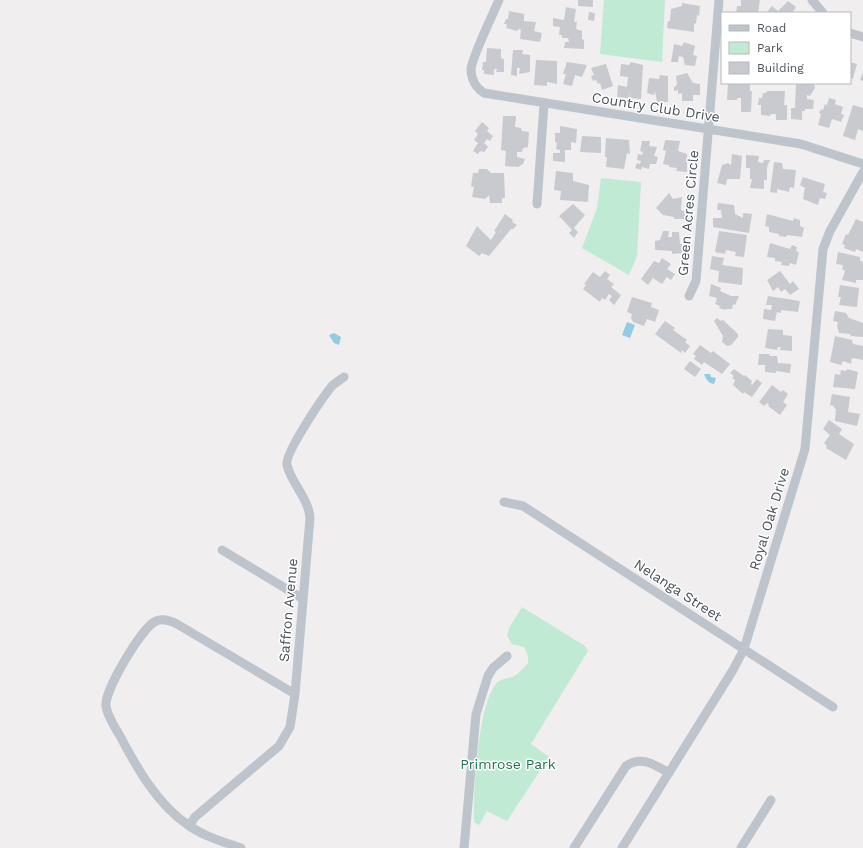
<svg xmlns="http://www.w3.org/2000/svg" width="863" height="848" viewBox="0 0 863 848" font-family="'Work Sans',sans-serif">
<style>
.green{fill:#c0ead3}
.water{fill:#92cce2}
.building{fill:#c9cad0}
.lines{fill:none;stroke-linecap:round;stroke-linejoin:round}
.street{stroke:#bec4cb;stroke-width:9}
.labels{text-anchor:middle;stroke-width:3;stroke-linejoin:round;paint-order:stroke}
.street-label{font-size:14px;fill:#485059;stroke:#fff}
.park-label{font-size:14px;fill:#20734f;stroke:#fff}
</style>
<rect width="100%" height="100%" fill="#f0eeee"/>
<path class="green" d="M604 0H665L662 62 600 54Z
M601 178 641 182 637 256 629 275 582 248 597 208Z
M522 607 585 646 588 651 531 744 549 757 507 821 487 811 479 825 474 822C473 794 478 705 496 684 500 679 506 679 512 677 518 675 523 668 528 663V656L524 647 512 644 507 636 509 628Z"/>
<path class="water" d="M627 322 635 325 630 338 622 335Z
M334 333 341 337 339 345 334 343 329 335Z
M704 374H710L711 377 716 378 714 384C708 383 706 379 704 374Z"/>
<path class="building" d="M578 0H593V7L578 6Z
M741 0H760L758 13H736L737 6H741Z
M788 1 796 7 792 13H766L772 6 778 11Z
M682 3 700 6 699 16 697 15 696 23 694 24V32L667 28 668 21H670L671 9 682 6Z
M566 7 576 9 574 22H577L576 29 582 31V39L584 40V49L564 48 565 42H569L568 38H562V35H559L560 27 553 26V18L564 20Z
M509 11 524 14V21L536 22 534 31 542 33 540 42 520 39 521 30 519 29 517 31 506 28 507 24H504L506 19H508Z
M589 12 595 13 594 21 588 20Z
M684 42 695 46 693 55 697 56 695 66 685 65 683 57 679 56 678 62H671L674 44 682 46Z
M487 48 501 49V58L504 59V72H496L497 69H494V75L484 74V70H482L483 62H486Z
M513 50H523L522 54 530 55V72L519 74 520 68H517V76L511 75Z
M536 60 557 61V84L547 82V86L534 85Z
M567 62 587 65 582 77 575 75 572 86 563 84 566 74H563Z
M631 62 643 65 641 99 629 98 630 92 628 98 617 97 618 85 627 87 628 77 620 76 621 64 629 65Z
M850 62 857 64 853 79 850 78Z
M606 64 613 86 602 90 600 83 598 84 596 80 593 81 591 76 594 75 591 68Z
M863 72V81L860 80Z
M687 73 693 83 700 84V95H693V101H682V93L678 94V90L674 91V87L677 85 676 76Z
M660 75 668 76V102H657L655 91 654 95 647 93 649 78 659 79Z
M728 83H750V91H752L751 112H741V98H737V100H727Z
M796 83H814L815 88 810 96 807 95V99L814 100 813 109H805V111H802V120L791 119V108H795Z
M767 91H785L784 105H787V120H776V114H771L770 116 761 115V105H758L759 98H762L763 93H766Z
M829 98 836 100 835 104 843 107 841 114 844 115 841 122 832 119 829 128 818 125 821 114 819 113 821 109 823 110 825 104 827 105Z
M853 105 863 108V131L858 129 855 140 843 136Z
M503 116H516L515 127 521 128 522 131 529 132 528 147 523 148 522 152H517V157L525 159 523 164 518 167 505 166 506 151 501 150Z
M482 122 489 128 487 131 493 136 490 141 487 139 484 143 488 147 484 152 480 151 478 154 473 151 478 143 474 140 478 134 475 131Z
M560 126 577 129 576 143 571 142V150H565V162L553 161V153H560V150L556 149 557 143 555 142V133H560Z
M582 136 601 137V153L580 152Z
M606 138 629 140 630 154 627 153 624 169 606 167 607 157H605Z
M665 140 680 141 678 151 687 154V172L676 171 677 168 669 167V165L663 164 666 151 663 150Z
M642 141H650L649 146 657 147 654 156 658 157 656 164H650L649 169 642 167 641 170 635 168 637 163 640 164 641 161 637 160 638 154 642 155 643 152 640 151Z
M732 154 742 156 740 179H727L726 185 717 183 722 165 728 163 731 165Z
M746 155 759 156 758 162 763 163 764 160H770L767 167V180H764V189L750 188 752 179H750V168H746Z
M774 162 782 163 783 169 796 170 794 188 790 187 789 192 777 189V193L770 192Z
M479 169H487L491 173H504L505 198H502V203H490L489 195 485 199 472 197 474 187 471 186 473 173H478Z
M556 171 573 173V181L589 185 588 202 560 200 561 191 554 190Z
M803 177 825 184 823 192 827 193 825 199 820 198 818 205 803 199 805 188 800 185Z
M669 193 673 199 682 197 681 210 687 212 686 219H674V217L663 215 656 208Z
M718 203 734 205 735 214 743 218V213L752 214 749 233 713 227V218H722L721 210H717Z
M573 204 585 215 574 228 578 232 574 238 569 233 572 230 559 216Z
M505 214 513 220 512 222 517 225 513 229H511L489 256 482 253 479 256 466 246 477 226 491 240 496 232 494 231Z
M767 214 793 221 794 218 800 220V226L804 228 802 237 787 235 786 237 779 236V234L769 232V227L765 226Z
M856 219 863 222V252L856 249 855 252 844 248 845 245 842 244 846 234 848 235Z
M663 231H669L668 237H672V232H679L680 244H682V253L672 254V251L655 250V241L660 240Z
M719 231 747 235 744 257 735 256 736 252 726 250 725 254 715 252Z
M770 243 790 249 792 245 797 247 796 251 799 252 796 265 790 263 789 266 781 265 782 262 775 261V258L767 257Z
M838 252 860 257V261H862L863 265V280H856V283L842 280 845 271 842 269 843 265 836 264Z
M712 256 724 258 722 265 743 268 742 285 718 282 719 271 710 269Z
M662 258 671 264 667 269 675 274 671 280 667 277 662 284 653 278 648 285 641 279 654 261 659 263Z
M605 271 610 275 607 279 614 284 611 287 621 295 614 305 609 300 612 296 609 294 605 300 602 298 600 302 583 289 586 285 584 284 593 272 600 277Z
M780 271 790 284 793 281 799 289 790 295 785 289 781 292 778 287 773 291 767 280Z
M711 284 721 288 720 291 731 296H739L735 305 733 304 732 309H726L725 310 719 308 720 306 715 304 717 298 709 296Z
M840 285 859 288 857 307 839 305 841 297H838Z
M768 296 800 301 798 312 781 310V313L777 312 775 321 763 319 764 309 771 310 772 305H766Z
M632 297 652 303 651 307 659 310 655 322 647 319 644 326 633 322 631 318 632 314 627 312Z
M835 311 846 313 849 318 863 323V337L851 336 850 334 839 333 837 326 838 322 833 321Z
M717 318 721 321 723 320 738 334V337L731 345 727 346 722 342 723 336 714 321Z
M665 321 675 328 673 330 687 340 685 342 690 346 685 353 682 350 681 353 655 334Z
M768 329 783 330V335L792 336V351L780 350 781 347H778L777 350 765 348Z
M835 336 852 340 853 344 863 346V360L852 358 851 364 843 361 841 365 830 362Z
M700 345 711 353 713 351 730 364 722 374 704 362 702 365 694 359 696 356 693 354Z
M759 354H770L769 356H777L778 363 791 364 790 373 776 371V373L765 372V365H758Z
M690 361 701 369 695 377 684 369Z
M734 369 744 376 745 375 752 381 751 384 752 385 757 379 762 383 752 397 744 392 743 394 733 385 735 380 732 378 734 376 730 373Z
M847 369 858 372 855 389 833 387 835 374 840 375 841 370 846 371Z
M772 385 781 392 783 390 788 394 783 402 787 405 780 415 768 406 769 405 767 403 764 406 759 402Z
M832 394 850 397 848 412 860 414 857 426 835 421 836 409 834 408V406L830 405Z
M829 420 842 429 839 434 854 444 846 460 826 448 827 446 824 443 830 435 823 429Z"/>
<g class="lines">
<path class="street" d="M499 0C493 14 472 57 471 69 471 79 476 88 484 93L801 144 863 164
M812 0 823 13
M850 33 863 37
M537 204 544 104
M689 296 696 281 719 0
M504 502 523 506 833 707
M222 550 303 599
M189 826 195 817 279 746 290 727 295 694 310 518C309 499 291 483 287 465 284 454 323 397 332 386 335 383 340 380 344 377
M241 848C224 842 203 836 188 825 157 804 137 768 120 736 115 727 107 716 106 706 104 691 142 627 156 621 163 618 171 621 177 624L295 694
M464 848 476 714 488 676 493 668 507 656
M574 848 626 766C641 755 655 765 669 773
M622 848 733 670 744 649 805 449 823 249 830 231 863 172
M741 848 771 800"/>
</g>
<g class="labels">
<g class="street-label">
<text transform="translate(656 107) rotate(9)" y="5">Country Club Drive</text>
<text transform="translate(688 213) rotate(-85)" y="5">Green Acres Circle</text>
<text transform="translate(769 519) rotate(-73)" y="5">Royal Oak Drive</text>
<text transform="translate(678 590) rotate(33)" y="5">Nelanga Street</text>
<text transform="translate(288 610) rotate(-85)" y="5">Saffron Avenue</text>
</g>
<g class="park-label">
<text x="508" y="769">Primrose Park</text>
</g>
</g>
<rect x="721" y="12" width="130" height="72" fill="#ffffff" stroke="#b6b9bd"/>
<rect x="729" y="25" width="20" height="6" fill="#bec4cb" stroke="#b6b9bd"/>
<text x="757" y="32" font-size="12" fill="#485059">Road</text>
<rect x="729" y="42" width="20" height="12" fill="#c0ead3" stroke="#b6b9bd"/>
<text x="757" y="52" font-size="12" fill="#485059">Park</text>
<rect x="729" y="62" width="20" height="12" fill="#c9cad0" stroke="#b6b9bd"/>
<text x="757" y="72" font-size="12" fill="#485059">Building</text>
</svg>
